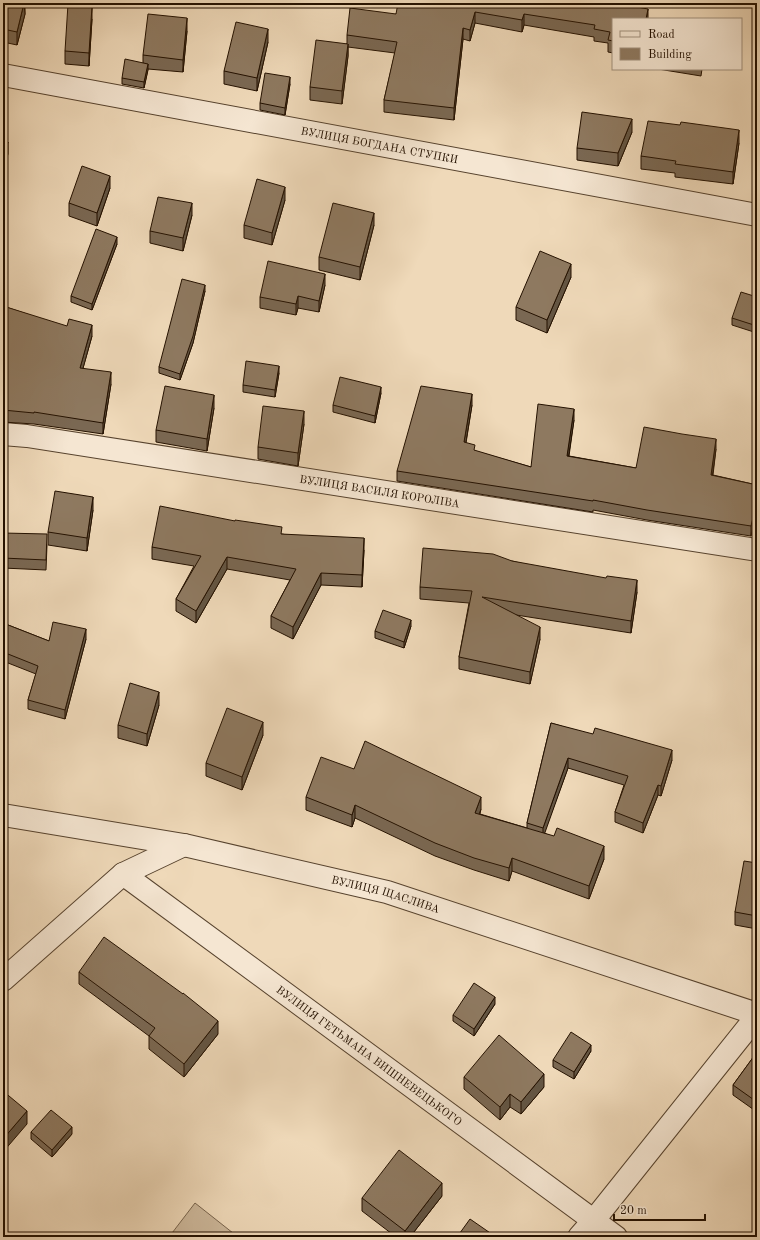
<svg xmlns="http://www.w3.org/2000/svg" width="760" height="1240" viewBox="0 0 760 1240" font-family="'Old Standard TT',serif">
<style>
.green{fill:#ccb79a;stroke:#78644d}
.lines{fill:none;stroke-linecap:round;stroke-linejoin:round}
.street-casing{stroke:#57432e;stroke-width:24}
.street{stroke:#f5e6d2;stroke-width:22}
.wall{fill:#7a6853;stroke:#241100}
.shaded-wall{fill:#635543;stroke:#241100}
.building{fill:#8e7960;stroke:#241100}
.labels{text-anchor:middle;stroke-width:4;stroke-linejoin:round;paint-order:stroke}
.street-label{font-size:11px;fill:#241100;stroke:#f5e6d2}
</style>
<rect width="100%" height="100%" fill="#efd9b9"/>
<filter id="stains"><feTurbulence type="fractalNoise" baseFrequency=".005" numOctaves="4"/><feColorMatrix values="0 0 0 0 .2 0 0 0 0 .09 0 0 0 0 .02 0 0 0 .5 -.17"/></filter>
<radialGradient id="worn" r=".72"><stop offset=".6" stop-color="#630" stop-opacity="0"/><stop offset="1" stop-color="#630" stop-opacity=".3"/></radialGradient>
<path class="green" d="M195 1203 238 1237H169Z"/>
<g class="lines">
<g class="street-casing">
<g id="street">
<path id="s1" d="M3 75 757 215"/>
<path id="s2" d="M3 434 27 436 757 550"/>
<path id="s3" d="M3 815 184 845 387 892 757 1014"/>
<path id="s4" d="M123 874 616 1237"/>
<path d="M3 980 123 874 184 845"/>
<path d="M579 1237 594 1220 757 1016"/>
</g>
</g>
<use href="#street" class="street"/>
</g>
<path class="wall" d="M3 3H25V14L17 45 3 42Z
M634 6 648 19H613V53L608 52V43L594 41V37L524 25 522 32 475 23 470 41 463 39 454 120 384 112V100L395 53 348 47V56L342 104 310 100V87L347 43V35L396 14Z
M92 19 89 66 65 64V51Z
M187 31 183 72 148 69 144 88 122 84V78L143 63V55Z
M268 42 257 91 224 84V71Z
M658 69H702L701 76Z
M290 84 285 115 260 110V103Z
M632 132 618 166 577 160V148Z
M739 143 733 184 675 177V173L641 169V156Z
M110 188 97 226 69 216V203Z
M285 200 272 245 244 238V225Z
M192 215 183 251 150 243V231Z
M374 225 360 280 319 270V257Z
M117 244 92 310 71 302V296Z
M571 277 547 333 516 320V307Z
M325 285 319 312 298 308 296 315 260 308V297Z
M205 291 193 343 180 380 159 373V367Z
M757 297V333L732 325V318Z
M3 306 92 336 83 368 111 384 103 434 34 424 3 422Z
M279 373 275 397 243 392V385Z
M381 393 375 423 333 412V405Z
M472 405 466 443 475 451 531 467 574 420 569 456 636 468 716 449 713 475 757 485 751 536 647 520 593 510V512L397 481V471Z
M214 408 207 451 156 442V430Z
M304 424 298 466 258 459V447Z
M93 510 87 551 48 545V532Z
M3 533 47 545 46 570 3 568Z
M282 534 364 550 362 587 321 585 293 639 271 628V616L290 580 227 569 196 623 176 611V599L194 566 152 559V547Z
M512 561 637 592 631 633 516 615 540 639 530 684 459 669V657L469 603 420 599V587Z
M3 623 49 641 86 639 65 719 28 709V700L36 674 3 661Z
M411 626 404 648 375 638V631Z
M159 705 147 746 118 738V725Z
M551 723 672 760 661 796 658 795 643 833 615 822V812L624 785 568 768 544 833 604 859 589 899 512 871 509 881 474 870 435 856 355 818 352 827 306 810V797L354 769 481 809 480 814 527 828V823Z
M263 735 242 790 206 776V763Z
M757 863V929L735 925V912Z
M79 972 218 1034 184 1077 149 1049V1036L79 984Z
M495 1004 474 1036 453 1021V1015Z
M591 1051 574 1079 553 1067V1060Z
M757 1052V1112L733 1095V1085Z
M464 1077 544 1087 521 1114 510 1107 500 1120 464 1089Z
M31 1132 72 1134 52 1157 31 1139Z
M442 1196 410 1237H396L362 1211V1198Z"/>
<path class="shaded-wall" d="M24 3 25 14 17 45V32Z
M92 6V19L89 66V53Z
M648 9V19H646Z
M475 12V23L470 41V30Z
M524 14V25L522 32V20Z
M187 18V31L183 72V60Z
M463 28V39L454 120V108Z
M268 29V42L257 91V78Z
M348 44V56L342 104V91Z
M148 64V70L144 88V82Z
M290 77V84L285 115V108Z
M632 119V132L618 166V153Z
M739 130V143L733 184V172Z
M8 142V154L3 171V158Z
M110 176V188L97 226V213Z
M285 187V200L272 245V233Z
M192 203V215L183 251V238Z
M374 213V225L360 280V267Z
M117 237V244L92 310V304Z
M571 264V277L547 333V320Z
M325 274V285L319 312V301Z
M205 285V291L193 343 180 380V374Z
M298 296V308L296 315V304Z
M92 325V336L80 379V368Z
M279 366V373L275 397V390Z
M111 372V384L103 434V423Z
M381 387V393L375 423V416Z
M472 394V405L464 453V442Z
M214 395V408L207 451V439Z
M574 409V420L567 466V456Z
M304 411V424L298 466V453Z
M716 439V449L711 485V475Z
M93 497V510L87 551V538Z
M757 500V511L751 536V526Z
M364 538V550L362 587V575Z
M227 557V569L196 623V611Z
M321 573V585L293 639V627Z
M637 580V592L631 633V621Z
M411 620V626L404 648V642Z
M540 627V639L530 684V672Z
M86 629V639L65 719V710Z
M159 692V705L147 746V734Z
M263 722V735L242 790V777Z
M672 750V760L661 796V786Z
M568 758V768L543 838V828Z
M658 785V795L643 833V823Z
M481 797V809L475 825V813Z
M355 805V818L352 827V815Z
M604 846V859L589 899V886Z
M512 858V871L509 881V868Z
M495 997V1004L474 1036V1029Z
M218 1021V1034L184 1077V1064Z
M591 1045V1051L574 1079V1072Z
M544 1074V1087L521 1114V1102Z
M510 1094V1107L500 1120V1107Z
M27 1111V1124L3 1152V1139Z
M72 1127V1134L52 1157V1150Z
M442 1183V1196L410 1237H405V1231Z"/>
<path class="building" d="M3 3H24L17 32 3 29Z
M398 3H633L632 6 648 9 646 19H613V41L608 40 610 32 594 29 595 25 524 14 522 20 475 12 470 30 463 28 454 108 384 100 397 42 347 35 350 8 396 14Z
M68 4 92 6 89 53 65 51Z
M148 14 187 18 183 60 143 55Z
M236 22 268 29 257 78 224 71Z
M316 40 348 44 342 91 310 87Z
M125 59 148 64 144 82 122 78Z
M265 73 290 77 285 108 260 103Z
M582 112 632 119 618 153 577 148Z
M648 121 680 125 681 122 739 130 733 172 675 164 676 161 641 156Z
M3 140 8 142 3 158Z
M82 166 110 176 97 213 69 203Z
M257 179 285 187 272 233 244 225Z
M158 197 192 203 183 238 150 231Z
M333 203 374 213 360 267 319 257Z
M96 229 117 237 92 304 71 296Z
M540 251 571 264 547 320 516 307Z
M268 261 325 274 319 301 298 296 296 304 260 297Z
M182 279 205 285 193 336 180 374 159 367Z
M741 292 757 297V326L732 318Z
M3 306 67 326 69 319 92 325 80 368 111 372 103 423 34 412V413L3 410Z
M246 361 279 366 275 390 243 385Z
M340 377 381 387 375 416 333 405Z
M165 386 214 395 207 439 156 430Z
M421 386 472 394 464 442 475 445 474 450 531 467 538 404 574 409 567 456 636 468 644 427 682 434 716 439 711 475 757 485V500L751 526 647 510 593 500V501L397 471Z
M263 406 304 411 298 453 258 447Z
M55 491 93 497 87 538 48 532Z
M160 506 235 521V520L282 527 281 534 364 538 362 575 321 573 293 627 271 616 296 569 227 557 196 611 176 599 201 556 152 547Z
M3 533 47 534 46 560 3 558Z
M423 548 493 554 512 561 606 578 607 576 637 580 631 621 482 597 540 627 530 672 459 657 472 591 420 587Z
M383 610 411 620 404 642 375 631Z
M53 622 86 629 65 710 28 700 38 666 3 652V623L49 641Z
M130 683 159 692 147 734 118 725Z
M227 708 263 722 242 777 206 763Z
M551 723 593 734 595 728 672 750 661 786 658 785 643 823 615 812 628 776 568 758 543 828 527 823Z
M365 741 481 797 475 813 554 836 557 828 604 846 589 886 512 858 509 868 474 858 435 843 355 805 352 815 306 797 321 757 354 769Z
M744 861 757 863V916L735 912Z
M104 937 183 994V993L218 1021 184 1064 149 1036 155 1028 79 972Z
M474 983 495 997 474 1029 453 1015Z
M571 1032 591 1045 574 1072 553 1060Z
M499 1035 544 1074 521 1102 510 1094 500 1107 464 1077Z
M757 1052V1102L733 1085Z
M3 1091 27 1111 3 1139Z
M51 1110 72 1127 52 1150 31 1132Z
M399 1150 442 1183 405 1231 362 1198Z
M470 1219 496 1237H457Z"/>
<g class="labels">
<g class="street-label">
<text dy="4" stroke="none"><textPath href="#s1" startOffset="383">ВУЛИЦЯ БОГДАНА СТУПКИ</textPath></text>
<text dy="4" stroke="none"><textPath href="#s2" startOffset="381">ВУЛИЦЯ ВАСИЛЯ КОРОЛІВА</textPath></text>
<text dy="4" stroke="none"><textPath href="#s3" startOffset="391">ВУЛИЦЯ ЩАСЛИВА</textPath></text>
<text dy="4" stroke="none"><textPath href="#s4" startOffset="306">ВУЛИЦЯ ГЕТЬМАНА ВИШНЕВЕЦЬКОГО</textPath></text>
</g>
</g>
<rect width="760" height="1240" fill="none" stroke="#efd9b9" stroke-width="16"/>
<rect x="4" y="4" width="752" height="1232" fill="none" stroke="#241100" stroke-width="2"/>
<rect x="8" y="8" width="744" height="1224" fill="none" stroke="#241100"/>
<rect x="612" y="18" width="130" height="52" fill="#f5e6d2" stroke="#a1917e"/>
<rect x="620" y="31" width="20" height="6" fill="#f5e6d2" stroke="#a1917e"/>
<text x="648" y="38" font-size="12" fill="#241100">Road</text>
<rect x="620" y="48" width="20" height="12" fill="#8e7960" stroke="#a1917e"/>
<text x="648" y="58" font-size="12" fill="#241100">Building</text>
<path d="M614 1214v6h91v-6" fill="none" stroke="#241100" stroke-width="2"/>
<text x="620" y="1214" font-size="12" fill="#241100" stroke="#f5e6d2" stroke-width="3" paint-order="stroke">20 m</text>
<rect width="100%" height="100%" filter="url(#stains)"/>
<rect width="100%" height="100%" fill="url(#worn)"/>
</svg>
